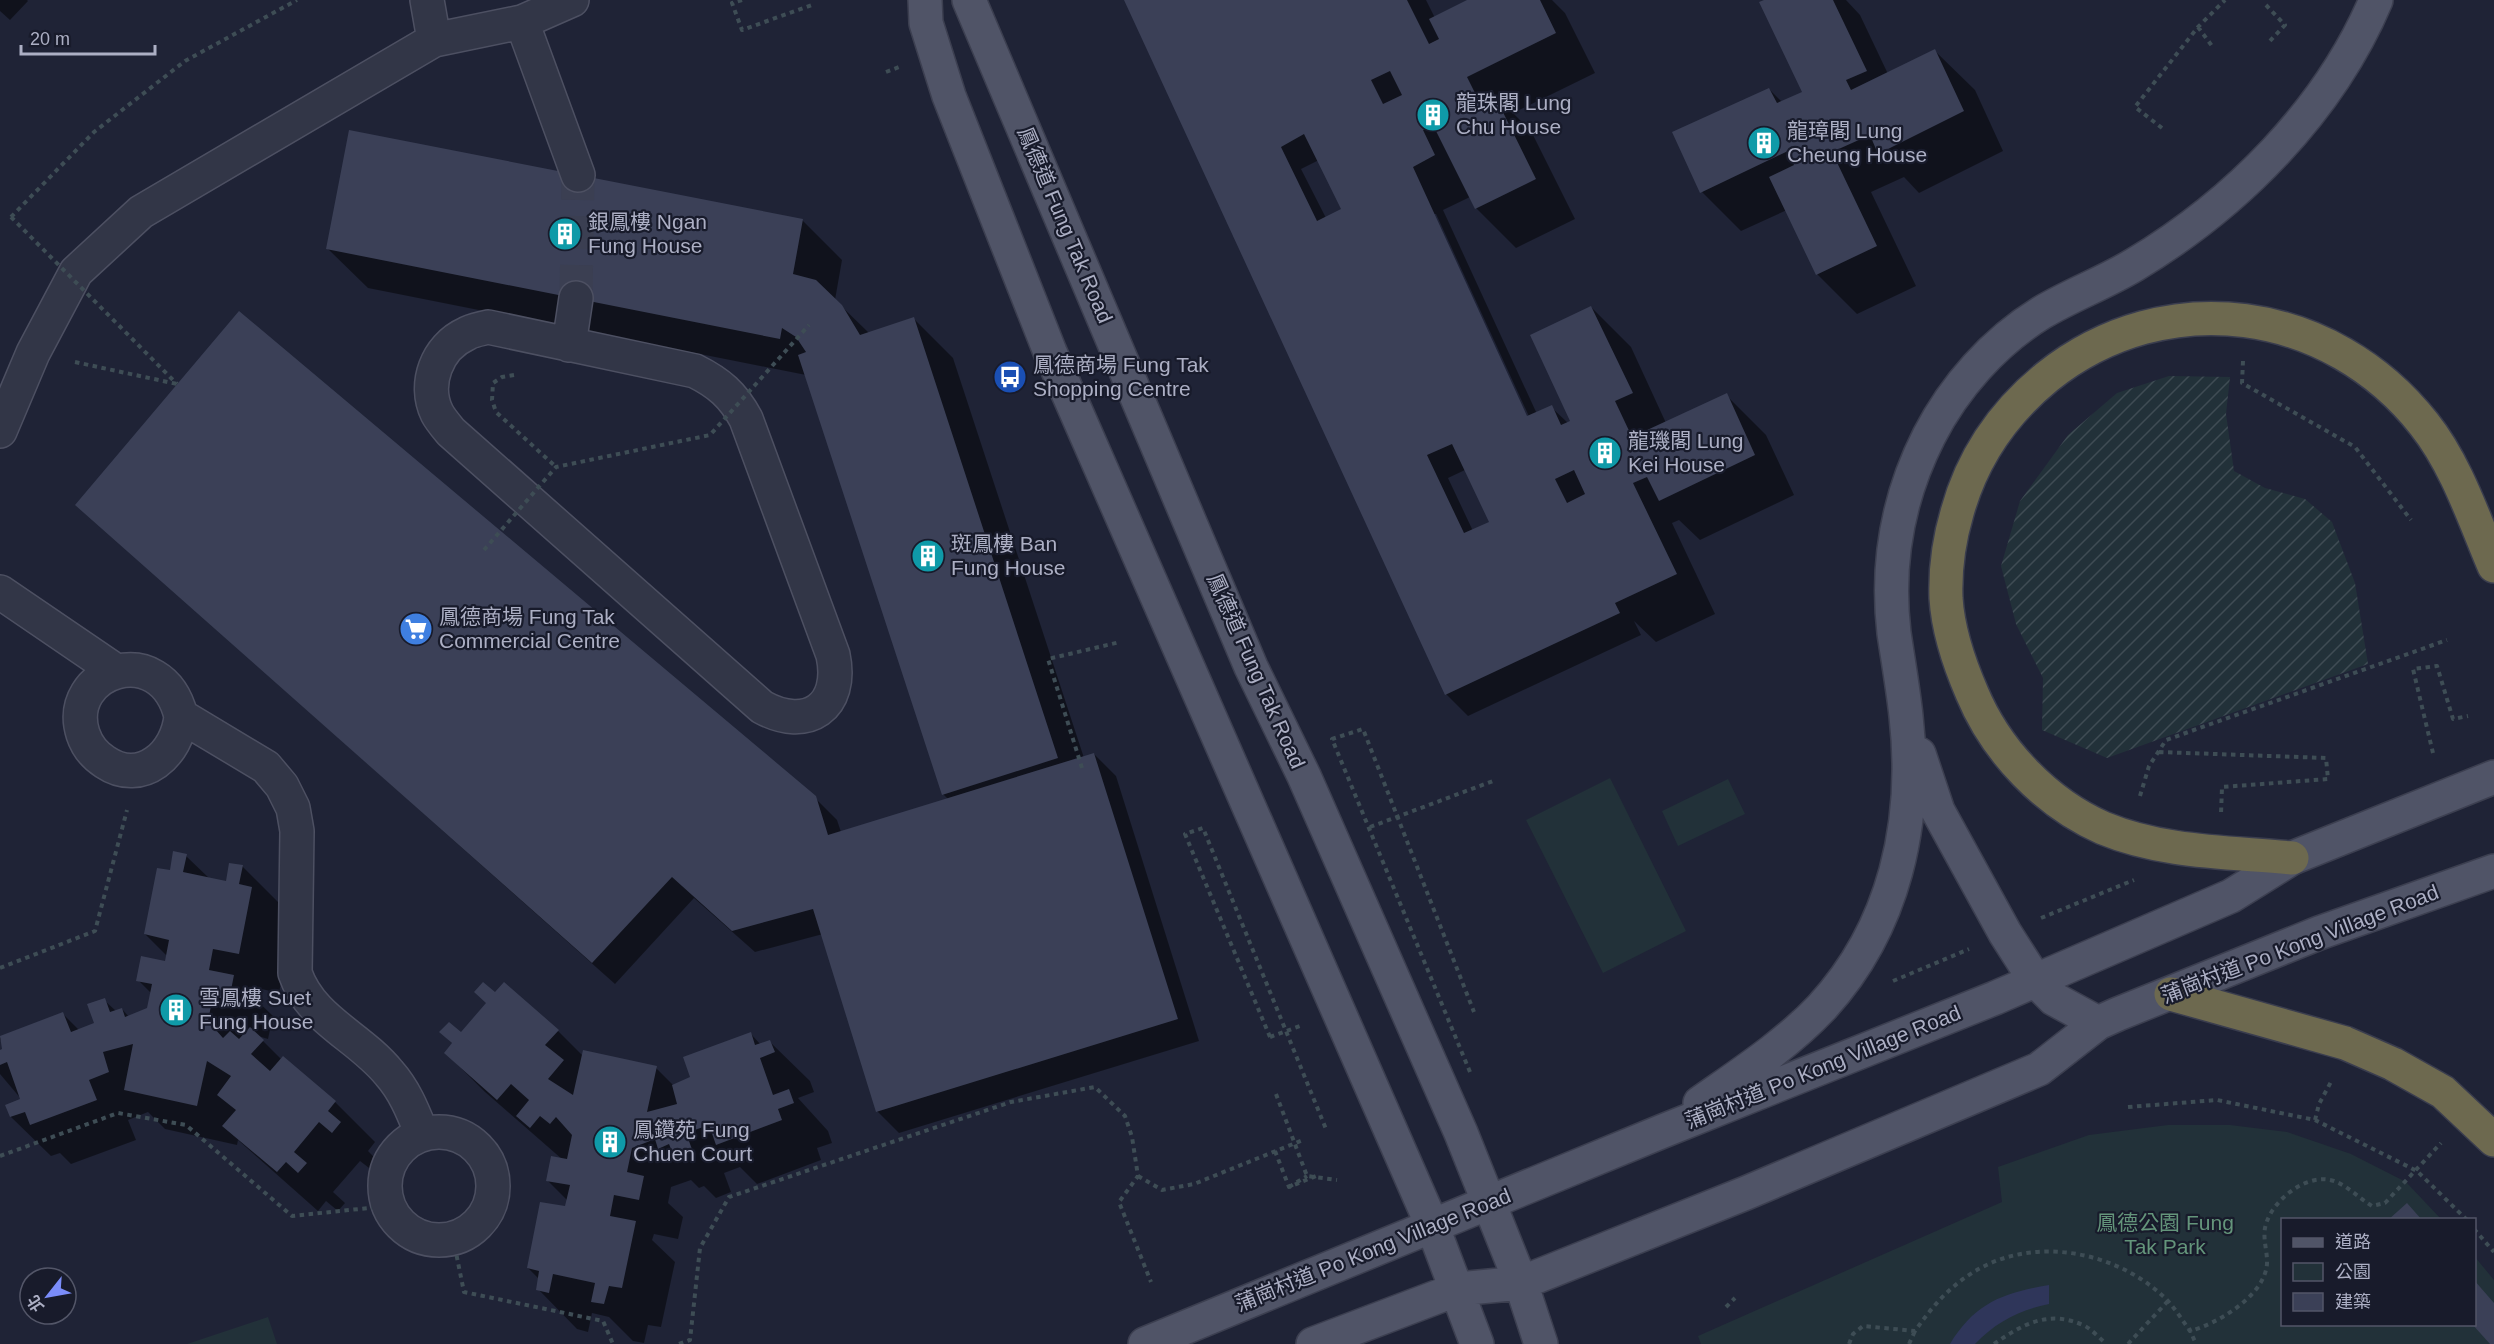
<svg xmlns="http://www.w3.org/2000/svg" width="2494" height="1344" viewBox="0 0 2494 1344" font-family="Helvetica,'Noto Sans TC',sans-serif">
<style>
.park{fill:#223139}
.garden{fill:url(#garden-furrows)}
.water{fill:#2f365a}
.shadow{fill:#0007;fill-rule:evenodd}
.building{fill:#3b4057;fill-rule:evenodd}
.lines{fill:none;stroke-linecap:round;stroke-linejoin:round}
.minor-tunnel{stroke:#3b3f52;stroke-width:33;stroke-dasharray:33 16;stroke-linecap:butt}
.minor-casing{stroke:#4d5062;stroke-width:36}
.major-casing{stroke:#3c3f50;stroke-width:36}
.highway-casing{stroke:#3a3d4e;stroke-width:36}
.path{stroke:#3e4d55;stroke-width:4;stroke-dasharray:4.5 4.5;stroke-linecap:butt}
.minor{stroke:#323647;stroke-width:33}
.major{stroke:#505467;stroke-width:33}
.highway{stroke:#6d694f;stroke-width:33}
.path-bridge{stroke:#3e4d55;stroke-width:4;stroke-dasharray:4.5 4.5;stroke-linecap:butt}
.labels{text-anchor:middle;stroke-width:4.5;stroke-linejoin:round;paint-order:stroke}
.poi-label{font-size:21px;fill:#acafc4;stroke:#181b2b;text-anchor:start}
.street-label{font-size:21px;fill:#acafc4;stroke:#181b2b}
.park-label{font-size:21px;fill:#64957b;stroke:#181b2b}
</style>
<defs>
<pattern id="garden-furrows" width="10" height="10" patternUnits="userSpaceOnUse" patternTransform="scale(1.5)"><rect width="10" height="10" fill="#223139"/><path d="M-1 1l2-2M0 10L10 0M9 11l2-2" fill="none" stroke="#3f4c54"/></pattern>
</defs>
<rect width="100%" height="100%" fill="#1f2336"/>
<path class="park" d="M1610 778 1686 931 1603 973 1526 820Z
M1728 779 1745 814 1678 846 1662 811Z
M2168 1125H2230L2287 1132 2351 1154 2406 1182 2441 1219 2282 1220V1324H2474L2475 1257 2494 1280V1344H1701L1698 1336 2002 1202 1998 1167 2089 1135Z
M268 1317 277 1344H187Z"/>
<path class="garden" d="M2169 376 2230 377 2226 414 2234 471 2265 488 2305 499 2332 522 2355 583 2368 664 2107 758 2042 730 2043 678 2016 624 2001 566 2020 501 2068 435 2117 393Z"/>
<path class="water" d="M2049 1285V1304C2019 1310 1996 1322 1975 1344H1950C1975 1303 2003 1293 2049 1285Z"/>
<path class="shadow" d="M0 0H27L28 1 10 20 0 11Z
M1126 0H1426L1435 18 1471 0H1552L1565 13 1595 73 1513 113 1531 131 1575 219 1516 248 1476 208 1470 197 1443 210 1537 414 1551 407 1568 423 1572 421 1591 307 1631 347 1666 423 1726 395 1766 435 1794 495 1700 540 1679 520 1672 523 1715 614 1656 642 1634 621 1641 635 1468 716 1446 694ZM1319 160 1343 210 1326 218 1301 169ZM1433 214H1436L1532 423 1529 424ZM1465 470 1491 522 1473 531 1448 478Z
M1767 0H1846L1860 15 1888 74 1935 51 1975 90 2003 151 1919 193 1904 177 1871 192 1916 286 1857 314 1817 274 1787 210 1741 231 1702 192 1769 89 1782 102 1804 93Z
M802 220 842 260 835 300 869 333 913 318 953 358 1084 758 1094 754 1116 776 1199 1041 899 1133 877 1111 823 934 755 952 694 898 615 984 77 505 815 798 837 820 841 832 948 799 943 794 806 375 368 288 328 249Z
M186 856 210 879 227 883 242 866 282 906 291 928 279 993 253 987 251 995 273 1016 268 1039 258 1036 281 1059 283 1058 335 1102 375 1142 368 1151 380 1163 373 1171 360 1161 333 1192 345 1203 338 1211 326 1201 318 1211 238 1140 237 1145 165 1129 148 1112 128 1120 136 1140 71 1164 60 1153 51 1156 11 1117 7 1106 22 1100 0 1074V1051L4 1050 0 1038 63 1014 79 1030 96 1024 104 1000 116 1011 122 1009 129 1017 149 1009 152 994 138 980 166 963 167 956 145 934 171 872Z
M495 994 558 1031 583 1056 656 1068 674 1086 692 1077 751 1034 761 1045 770 1042 810 1081 814 1092 798 1098 828 1131 832 1143 817 1148 821 1160 757 1184 740 1167 724 1173 731 1192 716 1198 704 1186 699 1188 691 1180 671 1187 668 1203 683 1217 678 1239 654 1234 652 1240 675 1262 661 1327 648 1325 644 1343 633 1341 609 1317 592 1313 588 1332 577 1329 538 1289 539 1279 528 1268 567 1208 568 1201 547 1180 563 1160 485 1092 446 1053 453 1044 441 1032 461 1034Z"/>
<path class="building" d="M1124 0H1407L1429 44 1439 39 1429 19 1467 0H1540L1556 33 1467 77 1477 97 1492 90 1536 179 1475 209 1433 125 1423 130 1435 155 1413 167 1527 416 1552 405 1561 425 1570 421 1530 335 1591 306 1633 393 1615 401 1632 437 1727 393 1755 455 1659 501 1647 477 1633 483 1677 574 1615 603 1620 613 1445 695ZM1390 71 1402 95 1383 104 1371 80ZM1304 134 1341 209 1317 221 1281 147ZM1452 444 1489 522 1464 533 1427 455ZM1574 470 1585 494 1567 503 1555 479Z
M1764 0H1833L1867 71 1846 80 1851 90 1935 49 1964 111 1878 154 1870 135 1832 152 1877 246 1816 275 1769 177 1794 165 1788 151 1700 193 1672 132 1769 88 1777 103 1802 92 1759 2Z
M349 130 803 219 793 274 816 280 842 305 860 335 914 317 1058 758 942 795 798 355 806 352 796 337 782 328 780 339 326 249Z
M239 311 816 796 828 835 1094 753 1178 1019 876 1112 813 909 732 931 672 877 592 963 75 505Z
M173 851 187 854 183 872 226 881 229 863 243 865 239 884 252 887 239 954 213 949 209 970 234 975 229 1000 213 996 208 1021 223 1038 230 1031 239 1039 250 1027 264 1040 251 1054 270 1071 283 1056 336 1101 328 1111 341 1122 332 1133 319 1122 294 1152 307 1163 298 1173 286 1162 277 1172 222 1126 236 1110 217 1095 231 1076 207 1061 197 1106 124 1090 133 1044 103 1052 109 1072 89 1080 97 1100 30 1125 25 1112 10 1117 5 1105 20 1099 7 1062 0 1065V1050L2 1049 0 1036 63 1012 71 1032 94 1023 87 1004 105 998 110 1012 122 1008 125 1017 147 1008 152 984 136 981 141 956 165 961 169 940 144 934 157 868 170 870Z
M483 982 495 992 504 982 559 1030 545 1045 564 1060 548 1079 573 1095 583 1050 657 1066 647 1112 677 1104 672 1085 690 1077 683 1057 751 1032 755 1045 770 1040 775 1052 760 1058 773 1095 789 1089 794 1103 778 1109 782 1120 716 1145 709 1125 686 1133 693 1152 675 1159 669 1144 658 1149 655 1139 632 1148 627 1172 644 1176 639 1200 614 1195 610 1216 636 1221 622 1288 609 1286 604 1304 591 1302 595 1283 553 1274 549 1293 536 1290 539 1271 527 1268 540 1202 565 1206 570 1185 546 1181 551 1156 567 1159 572 1135 556 1117 550 1124 540 1116 530 1128 516 1116 529 1100 511 1084 497 1100 444 1053 452 1043 439 1032 449 1022 461 1032 486 1003 474 992Z
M2407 1203 2422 1220H2388Z
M2474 1280 2494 1303V1344H2490L2472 1324Z"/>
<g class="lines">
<path class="minor-tunnel" d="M576 298 578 175"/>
<g class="minor-casing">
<path id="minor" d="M427 0 434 40
M522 22 578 175
M488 327 695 371C719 383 733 395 746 419L833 655C844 707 807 732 762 707L451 432C446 426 440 419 437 413 423 384 437 347 466 334 472 330 481 329 488 327Z
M569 345 576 298
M0 431 33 353 76 272 141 212 434 40 522 22 572 0
M0 592 116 671
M181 716C178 753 142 787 105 762 94 755 87 746 83 734 63 671 161 637 181 716L266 767 282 786 293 808 297 831 295 973C311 1020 359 1036 389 1073 405 1091 413 1112 422 1134
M385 1186a54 54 0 1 1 108 0a54 54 0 1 1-108 0Z"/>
</g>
<g class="major-casing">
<path id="major" d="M925 0 926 23 949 96 1050 352 1432 1225 1477 1344
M969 0 1251 667 1304 776 1461 1133 1521 1283 1541 1344
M1919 754 1938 811 2005 933 2035 980 2054 999 2098 1023
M1700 1103C1741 1074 1786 1045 1821 1008 1895 928 1918 822 1906 716 1903 688 1898 660 1894 633 1886 564 1898 497 1929 436 1954 387 1994 342 2041 313 2071 295 2104 283 2134 265 2236 204 2329 111 2376 0
M1145 1344 1663 1131 1995 998 2231 896 2292 858 2494 777
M1313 1344 1458 1289 1521 1283 1746 1193 2039 1069 2098 1023 2118 1014 2319 933 2494 871"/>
</g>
<g class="highway-casing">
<path id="highway" d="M2292 858C2229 852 2163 853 2103 828 2046 803 1996 751 1972 693 1959 663 1948 631 1946 598 1945 569 1949 540 1957 513 1972 458 2004 412 2047 377 2166 282 2331 306 2424 424 2456 464 2474 519 2494 566
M2171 994 2345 1043 2393 1064 2443 1092 2494 1140"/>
</g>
<path class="path" d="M742 0 732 3 742 30 812 5
M2266 5 2285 25 2270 41
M2198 27 2212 46
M886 72 899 67
M2162 128 2135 107 2198 27 2225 0
M11 217 94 132 185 61 297 0
M2243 361 2242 383 2355 447 2411 520
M75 362 177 384
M514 375 502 377 493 383 492 400 496 412 556 467
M2159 752 2326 758 2328 779 2222 787 2221 814
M2433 753 2413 669 2437 666 2453 719 2468 716
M1082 768 1048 659 1120 642
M2140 796 2149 766 2166 740 2447 640
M1370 827 1493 781
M2041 918 2134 880
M0 968 95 931 127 810
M1893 981 1969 949
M1270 1037 1300 1026
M1276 1094 1307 1176 1337 1180
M2128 1107 2217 1100 2315 1120 2417 1171 2467 1220
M2315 1120 2319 1104 2332 1080
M0 1156 118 1113 186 1125 292 1216 388 1206
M1289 1187 1307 1176
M2474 1229 2494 1252
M453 1238 464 1292 603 1321 613 1344
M1726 1307 1735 1298
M2189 1328 2196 1344
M679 1344 690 1340 700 1248 729 1197 1011 1102 1095 1087 1125 1116 1132 1137 1138 1176 1119 1202 1151 1282
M1849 1344 1853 1334 1863 1326 1915 1331C1931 1308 1948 1288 1972 1273 2033 1234 2119 1251 2168 1301 2176 1310 2183 1321 2190 1331 2216 1324 2259 1299 2266 1270 2270 1256 2261 1239 2266 1224 2273 1200 2307 1172 2334 1181 2348 1186 2359 1198 2372 1206L2385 1203 2441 1143
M1909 1344 1915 1331
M1994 1344C2023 1324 2049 1309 2085 1326 2092 1330 2100 1338 2106 1344
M2128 1344 2168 1301"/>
<use href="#minor" class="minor"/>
<use href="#major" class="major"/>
<use href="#highway" class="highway"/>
<path class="path-bridge" d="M11 217 177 384
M484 550 556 467 710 435 809 325
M1270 1037 1185 834 1203 828 1326 1129
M1470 1072 1332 739 1363 729 1474 1012
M1275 1151 1289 1187 1316 1176
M1138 1176 1162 1190 1194 1184 1303 1140"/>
</g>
<defs>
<g id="building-disc" transform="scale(1.725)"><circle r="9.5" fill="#0f9aa8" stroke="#181b2b"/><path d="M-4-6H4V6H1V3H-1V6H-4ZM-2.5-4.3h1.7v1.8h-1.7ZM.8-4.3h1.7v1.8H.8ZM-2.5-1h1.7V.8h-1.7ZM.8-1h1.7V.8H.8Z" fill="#fff"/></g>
<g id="bus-disc" transform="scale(1.725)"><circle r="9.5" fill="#1a4fb4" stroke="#181b2b"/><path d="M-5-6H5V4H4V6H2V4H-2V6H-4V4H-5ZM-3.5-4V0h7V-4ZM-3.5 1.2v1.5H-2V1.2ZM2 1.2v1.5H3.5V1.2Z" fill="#fff"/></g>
<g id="supermarket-disc" transform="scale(1.725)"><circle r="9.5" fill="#3f7fe0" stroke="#181b2b"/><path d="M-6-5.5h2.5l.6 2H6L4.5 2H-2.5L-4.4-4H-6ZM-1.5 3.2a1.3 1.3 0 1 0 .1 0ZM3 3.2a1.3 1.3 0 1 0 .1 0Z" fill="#fff"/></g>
</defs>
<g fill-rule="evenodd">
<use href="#building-disc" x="1433" y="115"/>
<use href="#building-disc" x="1764" y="143"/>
<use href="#building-disc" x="565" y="234"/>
<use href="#bus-disc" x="1010" y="377"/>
<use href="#building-disc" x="1605" y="453"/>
<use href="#building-disc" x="928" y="556"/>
<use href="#supermarket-disc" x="416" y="629"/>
<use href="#building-disc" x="176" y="1010"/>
<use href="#building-disc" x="610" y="1142"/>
</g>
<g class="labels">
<g class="poi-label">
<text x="1456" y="110">龍珠閣 Lung<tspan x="1456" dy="24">Chu House</tspan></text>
<text x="1787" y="138">龍璋閣 Lung<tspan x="1787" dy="24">Cheung House</tspan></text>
<text x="588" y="229">銀鳳樓 Ngan<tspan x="588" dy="24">Fung House</tspan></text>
<text x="1033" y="372">鳳德商場 Fung Tak<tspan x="1033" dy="24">Shopping Centre</tspan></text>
<text x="1628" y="448">龍璣閣 Lung<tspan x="1628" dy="24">Kei House</tspan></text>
<text x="951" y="551">斑鳳樓 Ban<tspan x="951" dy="24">Fung House</tspan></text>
<text x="439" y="624">鳳德商場 Fung Tak<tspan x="439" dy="24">Commercial Centre</tspan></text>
<text x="199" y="1005">雪鳳樓 Suet<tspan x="199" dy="24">Fung House</tspan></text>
<text x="633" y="1137">鳳鑽苑 Fung<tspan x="633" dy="24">Chuen Court</tspan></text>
</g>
<g class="street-label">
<text transform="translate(1065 225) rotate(67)" y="7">鳳德道 Fung Tak Road</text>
<text transform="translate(1256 671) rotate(66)" y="7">鳳德道 Fung Tak Road</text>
<text transform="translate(2300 944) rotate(-21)" y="7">蒲崗村道 Po Kong Village Road</text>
<text transform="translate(1823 1067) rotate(-22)" y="7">蒲崗村道 Po Kong Village Road</text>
<text transform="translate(1373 1250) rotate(-22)" y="7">蒲崗村道 Po Kong Village Road</text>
</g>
<g class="park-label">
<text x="2165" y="1230">鳳德公園 Fung<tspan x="2165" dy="24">Tak Park</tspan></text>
</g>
</g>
<rect x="2281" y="1218" width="195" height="108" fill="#181b2b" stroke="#535668" stroke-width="1.5"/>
<rect x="2293" y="1238" width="30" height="9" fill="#505467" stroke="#535668" stroke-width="1.5"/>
<text x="2335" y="1248" font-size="18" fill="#acafc4">道路</text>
<rect x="2293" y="1263" width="30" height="18" fill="#223139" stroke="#535668" stroke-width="1.5"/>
<text x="2335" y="1278" font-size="18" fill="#acafc4">公園</text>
<rect x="2293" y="1293" width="30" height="18" fill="#3b4057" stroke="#535668" stroke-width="1.5"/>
<text x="2335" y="1308" font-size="18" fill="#acafc4">建築</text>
<g transform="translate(48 1296) rotate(239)"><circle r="28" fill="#181b2b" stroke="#535668" stroke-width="1.5"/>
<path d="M0-4.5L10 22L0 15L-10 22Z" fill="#7b8dfa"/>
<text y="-9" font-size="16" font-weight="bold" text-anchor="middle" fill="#acafc4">北</text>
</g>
<path d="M21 45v9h134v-9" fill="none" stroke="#acafc4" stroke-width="3"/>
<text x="30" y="45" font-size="18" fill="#acafc4" stroke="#181b2b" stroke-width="4.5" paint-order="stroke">20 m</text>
</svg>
